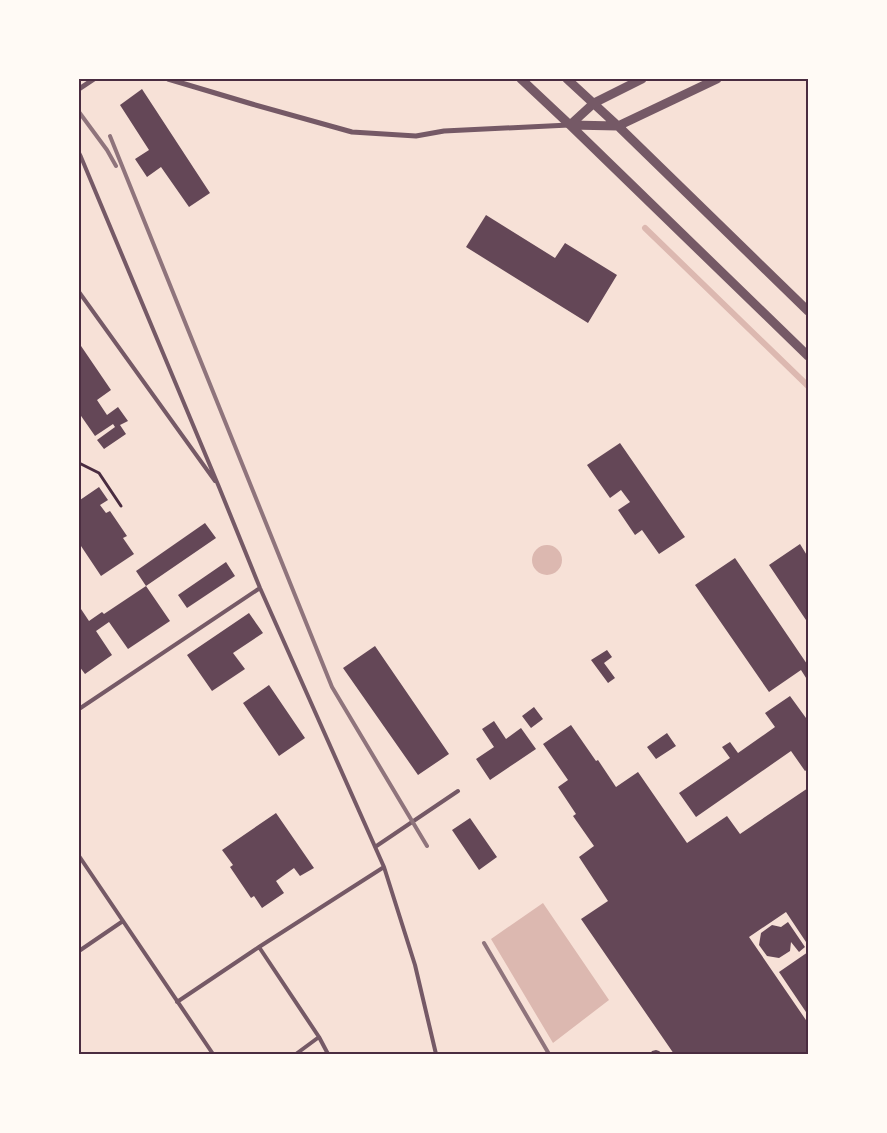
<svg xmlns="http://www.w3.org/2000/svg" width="887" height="1133" viewBox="0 0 887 1133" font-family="Quicksand,sans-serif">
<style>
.water{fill:#dcb8b0}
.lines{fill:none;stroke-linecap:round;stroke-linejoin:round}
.stream{stroke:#dcb8b0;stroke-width:6}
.building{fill:#644757}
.path{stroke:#4a2c40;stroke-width:3}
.service{stroke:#755966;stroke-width:4}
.minor{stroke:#755966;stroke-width:5}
.tertiary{stroke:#755966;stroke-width:9}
.rail{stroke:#8f747c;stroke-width:4}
.neatline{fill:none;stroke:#4a2c40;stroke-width:2}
</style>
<rect width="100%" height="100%" fill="#f7e1d7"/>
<path class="water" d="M532 560a15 15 0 1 1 30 0a15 15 0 1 1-30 0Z
M543 903 609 1000 553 1043 491 939Z"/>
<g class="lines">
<path class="stream" d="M645 228 808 386"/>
</g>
<path class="building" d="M142 89 210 193 189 207 161 167 147 177 135 159 149 150 120 105Z
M486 215 555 258 565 243 617 275 588 323 466 247Z
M79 343 111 390 97 400 107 415 118 407 128 421 120 425 126 434 104 449 97 440 115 427 113 424 95 436 79 413Z
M620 443 685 537 659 554 642 530 635 535 618 510 630 502 621 490 610 498 587 465Z
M99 487 108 500 100 505 106 513 110 511 127 536 123 538 134 554 101 576 79 543V499L80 500Z
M205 523 216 538 146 586 136 571Z
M800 544 808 557V623L769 565Z
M735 558 807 664 808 663V681L801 670 769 692 695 585Z
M226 562 235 576 187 608 178 595Z
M146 586 170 621 128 649 109 622 96 631 112 655 85 674 79 666V606L89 621 102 612 104 614Z
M249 613 263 633 233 653 245 669 212 691 187 655Z
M375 646 449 754 418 775 343 668Z
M607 650 612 657 604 663 615 678 608 683 591 660Z
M269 685 305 738 279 756 243 703Z
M790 696 806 718 808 717V769L805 771 791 751 696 817 679 793 730 758 722 747 730 742 738 753 775 727 765 713Z
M534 707 543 719 531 728 522 716Z
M494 721 506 739 521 728 536 749 490 780 476 759 494 747 482 729Z
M571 725 596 761 598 760 616 787 638 772 687 843 727 816 740 834 808 788V945L786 912 749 937 808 1023V1054H674L581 919 608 901 579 857 594 846 573 816 576 814 558 787 568 780 543 744Z
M667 733 676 746 656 759 647 747Z
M276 813 314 868 300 876 294 868 276 881 284 893 262 908 254 896 251 898 230 867 233 865 222 850Z
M470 818 497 857 479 870 452 830Z
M788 922 805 947 799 952 791 942 790 951 779 958 767 956 759 945 761 933 772 925 781 927Z
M808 952V1015L779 972Z
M656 1050 659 1051 663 1054H650L652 1051Z"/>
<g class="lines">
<path class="path" d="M79 463 99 473 121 506"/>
<path class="service" d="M79 153 81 157 219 487 260 588 384 867 415 965 436 1054
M79 292 215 481
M79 709 260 588
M375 847 458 791
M79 856 213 1054
M259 947 319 1037 296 1054
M79 951 123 921
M177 1002 259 947 384 867
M319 1037 328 1054"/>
<path class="minor" d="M168 79 252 104 352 132 416 136 444 131 569 125
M79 89 94 79"/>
<path class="tertiary" d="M521 79 570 125 808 356
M567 79 618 126 808 311
M570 125 618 126 717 79
M570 125 594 103 642 79"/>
<path class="rail" d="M79 112 107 150 116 166
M110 136 332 687 427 846
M484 943 549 1054"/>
</g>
<rect width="887" height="1133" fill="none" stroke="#fffaf5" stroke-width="160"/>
<rect x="80" y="80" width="727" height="973" class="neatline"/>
</svg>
